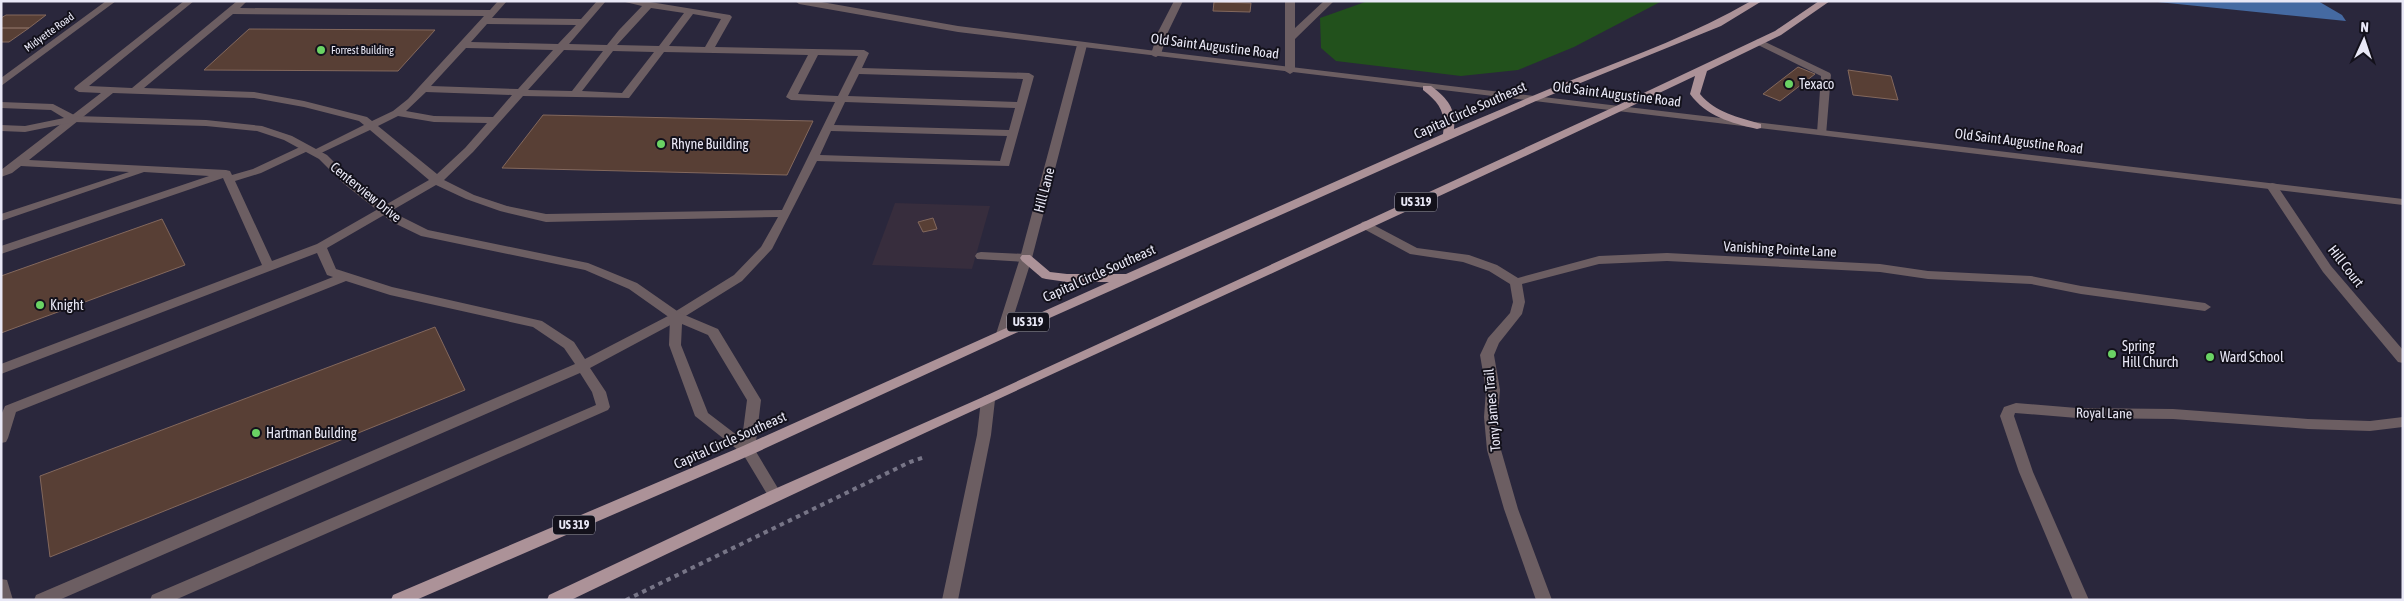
<svg xmlns="http://www.w3.org/2000/svg" width="2404" height="601" viewBox="0 0 2404 601" font-family="'Asap Condensed',sans-serif">
<style>
.industrial{fill:#372d3d}
.green{fill:#22511c}
.water{fill:#456aa2}
.building{fill:#583f35;stroke:#83685d}
.lines{fill:none;stroke-linecap:round;stroke-linejoin:round}
.path{stroke:#777587;stroke-width:4;stroke-dasharray:4.5 4.5;stroke-linecap:butt}
.service{fill:#6c5e62;fill-rule:evenodd}
.minor{fill:#6c5e62;fill-rule:evenodd}
.tertiary{fill:#6c5e62;fill-rule:evenodd}
.primary{fill:#ac9298;fill-rule:evenodd}
.poi-dot{fill:#6ad364;stroke:#13111b;stroke-width:2}
.labels{text-anchor:middle;stroke-width:4;stroke-linejoin:round;paint-order:stroke}
.far-street-label{font-size:11px;fill:#e9e8f6;stroke:#13111b}
.far-poi-label{font-size:11px;fill:#e9e8f6;stroke:#13111b;text-anchor:start}
.shield{fill:#13111b;stroke:#a9a8b4;stroke-width:1}
.shield-label{font-size:12px;font-weight:bold;fill:#e9e8f6}
.street-label{font-size:14px;fill:#e9e8f6;stroke:#13111b}
.poi-label{font-size:14px;fill:#e9e8f6;stroke:#13111b;text-anchor:start}
</style>
<rect width="100%" height="100%" fill="#2a273c"/>
<path class="industrial" d="M895 203 990 206 972 269 872 265Z"/>
<path class="green" d="M1368 1H1662L1574 47 1518 70 1461 76 1336 61 1321 48 1320 18Z"/>
<path class="water" d="M2148 1H2318L2342 15 2346 21Z"/>
<path class="building" d="M1214 2 1251 3 1250 12 1213 11Z
M6 15H46L29 28H1V18Z
M1 28H29L9 42H1Z
M249 29 435 30 398 71 204 70Z
M1798 67 1815 74 1780 101 1763 94Z
M1848 70 1891 76 1898 100 1853 95Z
M543 115 813 121 787 175 502 168Z
M933 218 937 229 923 232 918 222Z
M162 219 185 265 1 333V276Z
M435 327 465 390 50 557 40 476Z"/>
<g class="lines">
<path class="path" d="M626 600 910 462 925 457"/>
<path class="service" d="M184 1H194L89 86 132 88 237 1H247L240 8 490 10 498 1H507L492 18 581 19 597 1H606L569 44 607 45 619 30 642 6 621 1H644L730 15 732 17 715 47 864 50 869 53 862 68 1029 73 1034 76 1009 166 817 161 772 249 742 281 676 322 590 368 606 392 610 407 608 410 175 600H150L152 595 596 405 592 392 580 373 59 600H34L36 595 575 364 564 348 533 327 390 295 346 281 16 412 8 438 6 442 1 443V415L5 406 333 277 327 275 317 253 1 374V364L262 265 223 178 1 254V246L209 176 144 172 1 221V214L129 172 21 166 12 173 1 177V170L101 93 79 92 74 89 75 87ZM651 8 684 13 659 46 617 45ZM233 14 484 16 408 99 393 111 372 121 367 117 304 101 254 92 144 88ZM693 14 721 19 705 47 669 46ZM487 24 576 25 558 44 471 42ZM466 48 553 50 518 89 431 86ZM564 50 603 51 572 91 528 90ZM613 51 654 52 622 93 582 91ZM664 52 808 55 786 97 791 100 835 102 782 210 546 214 507 206 474 195 444 180 473 152 523 96 629 98ZM818 55 858 56 838 96 798 94ZM859 74 1023 79 1017 102 848 96ZM426 92 512 95 493 117 434 116 406 111ZM113 93 254 98 304 107 359 121 364 125 310 152 315 155 319 154 370 130 429 180 317 244 272 261 235 181 261 173 310 150 311 148 310 146H302L253 169 232 175 230 171 226 170 29 160ZM845 102 1015 108 1009 130 834 125ZM398 116 434 122 487 123 465 148 437 174 378 126ZM831 131 1007 136 1000 161 820 155ZM436 185 466 199 500 211 546 222 778 217 761 247 734 275 668 316 585 359 574 342 542 321 392 287 336 269 327 248Z
M1285 1H1295V28L1324 1H1334L1295 39V71L1290 74 1285 71Z
M1759 39 1830 73 1831 75 1826 135H1818L1817 133 1821 76 1756 44V40Z
M981 252 1026 254 1032 258 1026 262 977 259 975 256 977 253Z
M1 579 7 580 13 600H1Z"/>
<path class="minor" d="M1174 1H1183L1168 32 1161 54 1156 57 1153 56 1151 54 1158 32Z
M1082 42 1087 45 1032 258 1008 334 1002 338 996 334 1020 258 1077 45Z
M1 102 53 104 76 116 206 120 262 126 292 136 327 155 351 179 400 216 428 230 588 263 637 283 680 313 718 329 761 400 755 450 782 495 780 499 775 501 770 499 743 454 695 416 669 345 670 318 629 289 585 270 421 236 392 222 343 183 319 159 284 140 257 131 206 126 74 122 25 132 1 131V125L25 126 64 118 51 110 1 108ZM682 324 708 335 747 400 742 439 708 413 681 345Z
M2272 183 2276 184 2331 266 2403 350V363L2398 362 2323 272 2266 186Z
M1366 221 1417 248 1469 255 1497 265 1518 278 1599 256 1667 253 1880 264 1928 271 2031 276 2081 286 2205 303 2211 307 2205 311 2081 294 2031 284 1928 279 1880 272 1667 261 1599 264 1522 284 1525 302 1522 314 1499 343 1494 355 1500 390 1498 417 1501 450 1518 509 1552 600H1536L1504 509 1487 450 1484 417 1486 390 1480 355 1488 338 1510 313 1513 302 1510 284 1489 271 1463 262 1410 254 1362 228 1360 225 1362 222Z
M988 395 993 397 995 400 991 435 958 600H942L977 435 981 400 983 397Z
M2016 403 2077 408 2173 409 2308 419 2370 421 2403 417V427L2370 431 2308 429 2173 419 2077 418 2015 413 2014 416 2033 472 2089 600H2073L2019 472 2000 416 2004 407Z"/>
<path class="tertiary" d="M106 1H116L1 86V78Z
M795 1H816L958 26 1156 51 2403 199V205L958 32 799 4Z"/>
<path class="primary" d="M1751 1H1762L1721 26 1536 101 1007 337 753 454 416 600H391L393 595 743 446 1109 282H1067L1046 279 1042 278 1022 261 1020 258 1022 255H1030L1050 272 1067 274H1126L1443 134C1446 113 1440 103 1423 90V86H1431C1447 98 1456 108 1454 129 1495 112 1536 94 1577 78 1636 55 1696 33 1751 1Z
M1819 1H1830L1781 35 1707 71 1700 94C1716 113 1738 117 1761 124V128L1757 129C1731 123 1706 116 1690 94L1695 76C1322 254 943 420 571 600H547L549 595 770 491 983 397 1614 107 1775 31Z"/>
</g>
<g class="poi-dot">
<circle cx="321" cy="50" r="5"/>
<circle cx="1789" cy="84" r="5"/>
<circle cx="661" cy="144" r="5"/>
<circle cx="40" cy="305" r="5"/>
<circle cx="2112" cy="354" r="5"/>
<circle cx="2210" cy="357" r="5"/>
<circle cx="256" cy="433" r="5"/>
</g>
<g class="labels">
<g class="far-street-label">
<text transform="translate(49 32) rotate(-36)" y="4">Midyette Road</text>
</g>
<g class="far-poi-label">
<text x="331" y="54">Forrest Building</text>
</g>
<g class="shield">
<rect x="1395" y="192.5" width="42" height="19" rx="4"/>
<rect x="1007" y="312.5" width="42" height="19" rx="4"/>
<rect x="553" y="515.5" width="42" height="19" rx="4"/>
</g>
<g class="shield-label">
<text x="1416" y="206">US 319</text>
<text x="1028" y="326">US 319</text>
<text x="574" y="529">US 319</text>
</g>
<g class="street-label">
<text transform="translate(1215 46) rotate(7)" y="5">Old Saint Augustine Road</text>
<text transform="translate(1617 94) rotate(7)" y="5">Old Saint Augustine Road</text>
<text transform="translate(1470 110) rotate(-24)" y="5">Capital Circle Southeast</text>
<text transform="translate(2019 141) rotate(7)" y="5">Old Saint Augustine Road</text>
<text transform="translate(1044 190) rotate(-75)" y="5">Hill Lane</text>
<text transform="translate(366 192) rotate(39)" y="5">Centerview Drive</text>
<text transform="translate(1780 249) rotate(3)" y="5">Vanishing Pointe Lane</text>
<text transform="translate(2346 266) rotate(52)" y="5">Hill Court</text>
<text transform="translate(1099 273) rotate(-24)" y="5">Capital Circle Southeast</text>
<text transform="translate(1492 410) rotate(-95)" y="5">Tony James Trail</text>
<text transform="translate(2104 413) rotate(1)" y="5">Royal Lane</text>
<text transform="translate(730 440) rotate(-24)" y="5">Capital Circle Southeast</text>
</g>
<g class="poi-label">
<text x="1799" y="89">Texaco</text>
<text x="671" y="149">Rhyne Building</text>
<text x="50" y="310">Knight</text>
<text x="2122" y="351">Spring<tspan x="2122" dy="16">Hill Church</tspan></text>
<text x="2220" y="362">Ward School</text>
<text x="266" y="438">Hartman Building</text>
</g>
</g>
<rect width="2404" height="601" fill="none" stroke="#e9e8f6" stroke-width="5"/>
<g transform="translate(2364 40) rotate(3)" stroke="#13111b" stroke-width="4" paint-order="stroke">
<path d="M0-4L9 19L0 12L-9 19Z" fill="#e9e8f6"/>
<text y="-8" font-size="14" font-weight="bold" text-anchor="middle" fill="#e9e8f6">N</text>
</g>
</svg>
